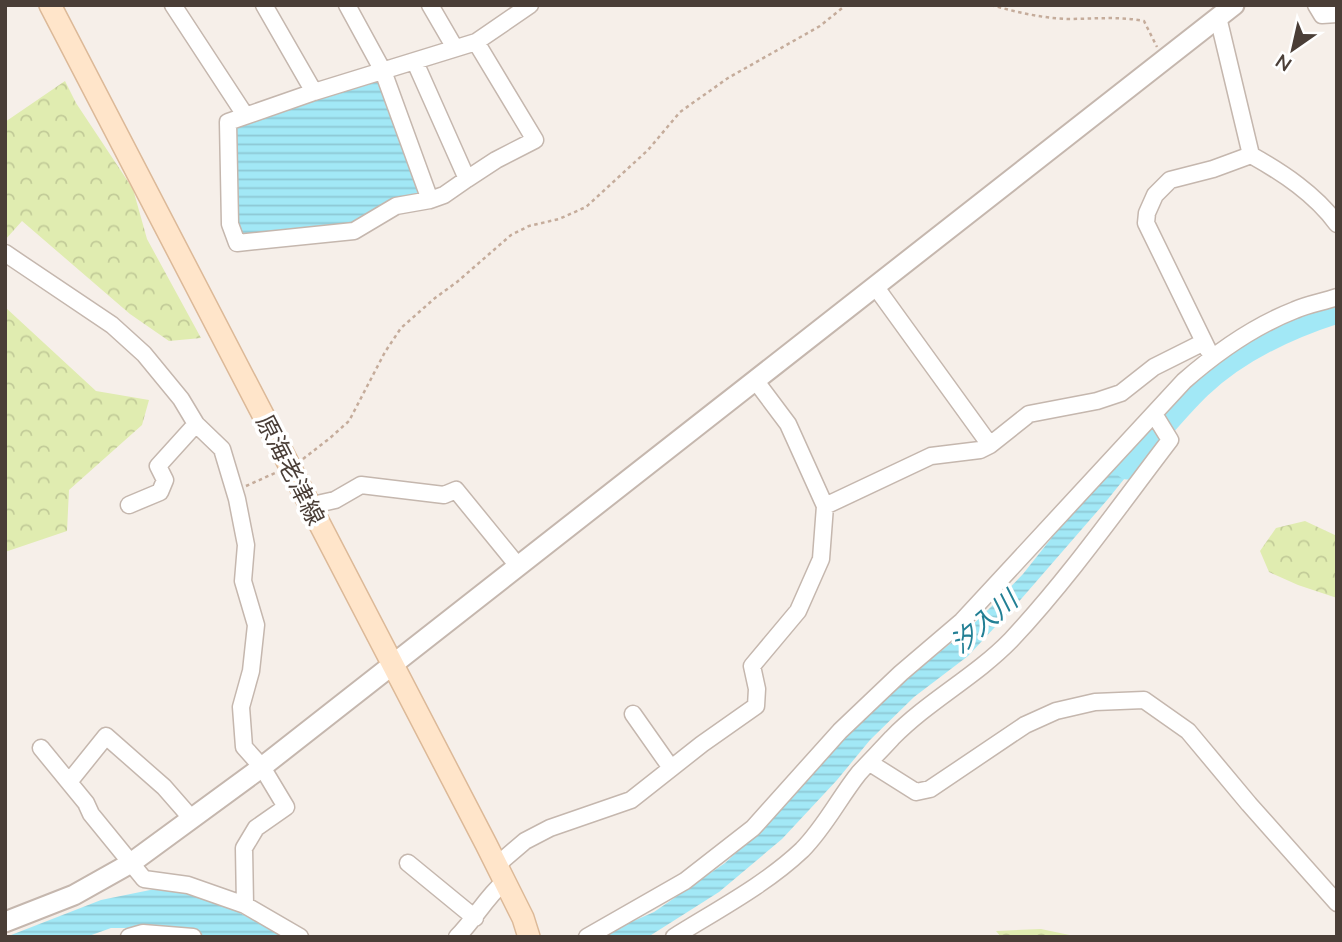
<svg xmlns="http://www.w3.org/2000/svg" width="1342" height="942" viewBox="0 0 1342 942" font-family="Mulish,'Noto Sans JP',sans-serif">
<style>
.forest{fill:url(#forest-crowns)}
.water{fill:url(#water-rules)}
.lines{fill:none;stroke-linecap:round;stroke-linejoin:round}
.river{stroke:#a2e8f6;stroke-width:23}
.minor-casing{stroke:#c5b7ae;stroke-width:19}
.tertiary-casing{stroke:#c5b7ae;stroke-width:23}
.secondary-casing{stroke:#dcb998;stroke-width:24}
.path{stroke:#c5ac9b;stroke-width:2.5;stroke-dasharray:3.5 3.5;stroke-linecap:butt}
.minor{stroke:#fff;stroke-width:16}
.tertiary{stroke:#fff;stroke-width:19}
.secondary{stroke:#ffe5ca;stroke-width:21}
.labels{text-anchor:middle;stroke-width:7;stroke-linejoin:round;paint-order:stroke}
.street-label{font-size:24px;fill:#4a3e37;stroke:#fff}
.water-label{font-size:26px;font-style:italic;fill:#227f94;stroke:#fff}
</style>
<defs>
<pattern id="forest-crowns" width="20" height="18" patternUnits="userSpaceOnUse" patternTransform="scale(1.75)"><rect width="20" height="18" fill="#e0ecb0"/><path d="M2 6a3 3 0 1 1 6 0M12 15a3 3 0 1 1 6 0" fill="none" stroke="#c2cb98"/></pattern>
<pattern id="water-rules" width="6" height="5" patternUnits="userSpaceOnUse" patternTransform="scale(1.75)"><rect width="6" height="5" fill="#a2e8f6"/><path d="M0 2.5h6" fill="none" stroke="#8dc8d4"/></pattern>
</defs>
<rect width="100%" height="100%" fill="#f6efe9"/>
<path class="forest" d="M65 81 76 103 133 189 147 239 201 338 169 341 130 314 22 221 5 240V122Z
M5 307 96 391 149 400 142 425 69 490 67 531 5 552Z
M1305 521 1337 536V598L1298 585 1269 572 1260 551 1276 528Z
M1041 929 1079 937H1001L996 931Z"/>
<path class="water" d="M379 81 422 194 354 222 240 237 235 224V125Z
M1152 421 1158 429 1137 463 1108 499 1022 598 968 656 914 697 870 740 837 780 782 839 719 892 648 937H604L613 930 654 912 725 863 766 825 835 743 880 700 966 631 991 607 1023 574 1080 502Z
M155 889 190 892 214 899 284 937H213L165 928H111L86 937H6L101 900Z"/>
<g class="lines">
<path class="river" d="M1127 468C1152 441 1174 412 1200 387 1238 351 1287 328 1337 312"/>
<g class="minor-casing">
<path id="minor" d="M173 5 245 115
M264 5 314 92
M347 5 383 71 430 200 444 195 467 179 415 62
M430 5 455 48
M1316 5 1322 15 1337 14
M1218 17 1251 155C1283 173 1315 194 1337 224
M467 179 496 160 535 140 476 42
M430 200 396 206 354 231 237 243 230 224 228 122 314 92 476 42 530 5
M5 253 112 325 144 354 181 399 196 424 222 449 237 499 246 545 243 581 256 625 251 671 241 707 244 747 262 767 286 807 256 828 244 848 245 905
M875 286 990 445
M1208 350 1146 223 1147 213 1155 195 1170 180 1213 169 1251 155
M129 505 160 492 165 480 158 466 196 424
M308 506 335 500 361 485 444 495 456 490 518 566
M825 506 931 456 980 450 990 445 1029 414 1097 401 1121 393 1154 367 1204 342
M633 714 671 768
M41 748 86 803 91 814 144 879 188 885 245 905 300 937
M870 763 916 792 930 789 1025 725 1056 711 1095 702 1144 700 1188 731 1249 804 1337 903
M69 782 106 736 164 787 192 819
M408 863 475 918
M497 865 525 841 550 828 631 800 702 744 756 706 757 689 752 666 798 611 821 559 825 506 788 424 755 380
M129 937 143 933 193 937
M457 937C475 919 486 897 505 881
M587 937 685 881 753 828 840 731 901 673 962 621 1184 381C1217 352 1254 326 1295 310 1308 304 1323 302 1337 297
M674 937C717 910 765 885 802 850 825 827 839 798 859 773 870 761 881 750 892 738 928 701 975 677 1011 640 1069 578 1118 508 1170 440L1154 414"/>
</g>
<g class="tertiary-casing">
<path id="tertiary" d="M5 922 74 895 131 863 262 767 1234 5"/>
</g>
<g class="secondary-casing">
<path id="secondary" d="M50 5 486 844 523 918 529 937"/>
</g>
<path class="path" d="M991 5C1016 12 1041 18 1067 19 1093 19 1118 16 1144 21L1157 47
M303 459 330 438 349 421 385 352 401 328 435 298 457 282 511 235 529 226 559 219 586 207 648 150 680 112 728 78 820 26 846 5
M246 486 275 473"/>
<use href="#minor" class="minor"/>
<use href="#tertiary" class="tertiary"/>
<use href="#secondary" class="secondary"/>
</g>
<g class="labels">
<g class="street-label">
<text transform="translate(290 470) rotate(63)" y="8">原海老津線</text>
</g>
<g class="water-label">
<text transform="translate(984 622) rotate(-41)" y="9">汐入川</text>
</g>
</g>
<rect width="1342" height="942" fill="none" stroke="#4a3e37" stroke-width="14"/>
<g transform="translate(1293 49) rotate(214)" stroke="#ffffff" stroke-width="5" paint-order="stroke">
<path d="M0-5L12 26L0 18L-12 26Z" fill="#4a3e37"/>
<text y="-10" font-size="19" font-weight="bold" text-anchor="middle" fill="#4a3e37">N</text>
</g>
</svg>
